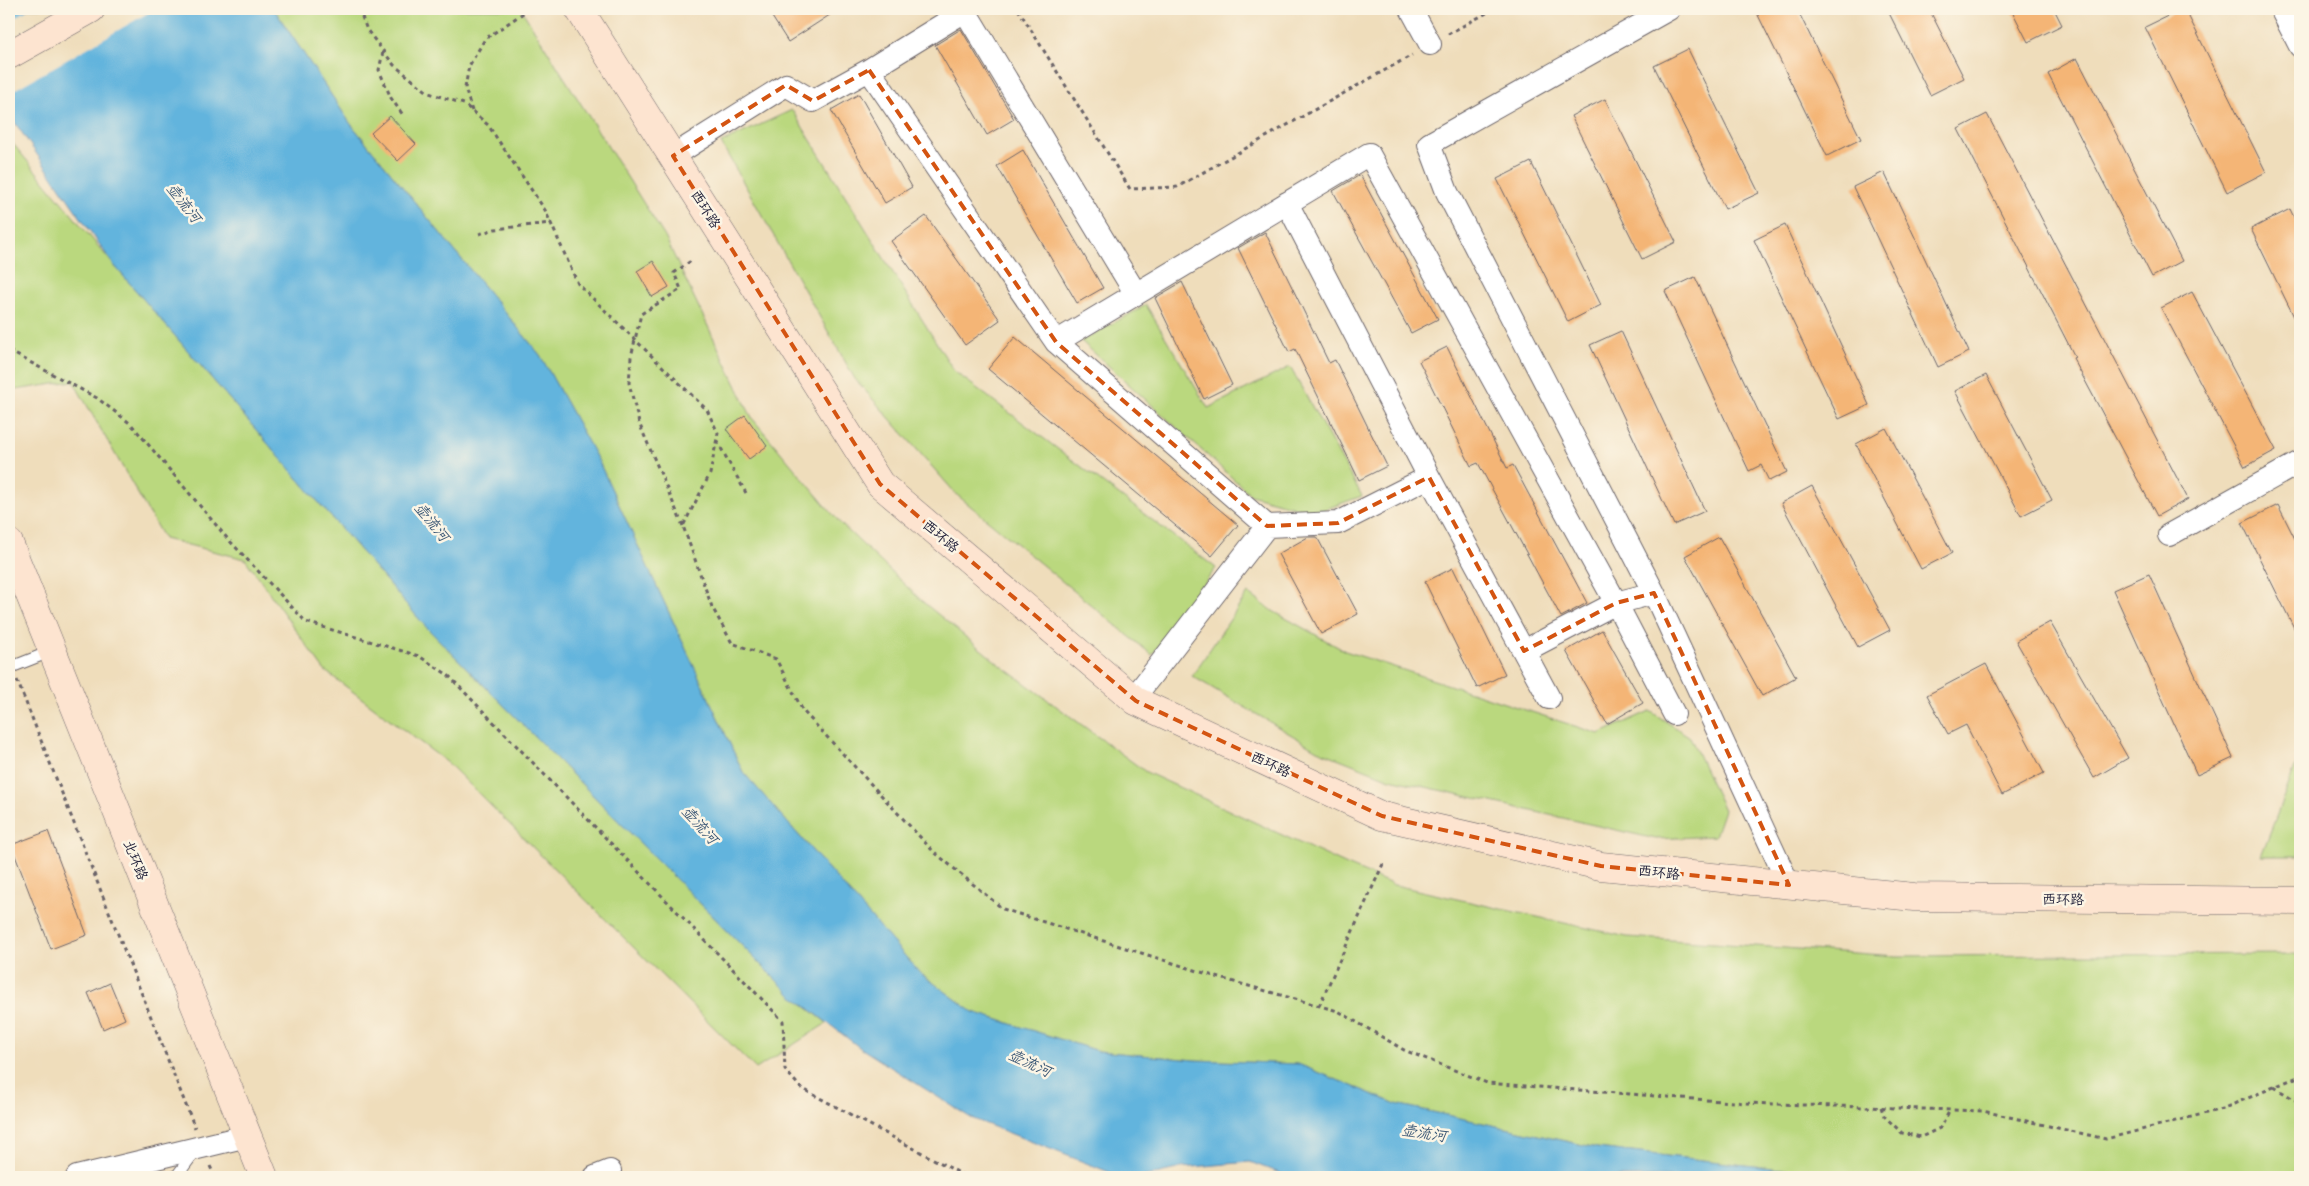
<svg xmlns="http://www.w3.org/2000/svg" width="2309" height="1186" viewBox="0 0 2309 1186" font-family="Delius,'LXGW WenKai TC',sans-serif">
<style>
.green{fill:#bad87e;stroke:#6e7d5c}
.water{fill:#62b4dd;stroke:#426b8c}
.pier{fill:#efddbb}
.building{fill:#f4b576}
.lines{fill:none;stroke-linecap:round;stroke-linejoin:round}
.lane-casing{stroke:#6a6368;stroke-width:13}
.street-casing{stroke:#6a6368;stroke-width:24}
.secondary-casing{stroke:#6a6368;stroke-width:29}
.path{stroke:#6a6368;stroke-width:3;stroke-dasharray:4 4;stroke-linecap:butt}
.lane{stroke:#fff;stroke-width:11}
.street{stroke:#fff;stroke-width:22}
.secondary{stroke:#fde4d0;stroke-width:28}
.marked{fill:none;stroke:#d45411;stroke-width:4;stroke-dasharray:10 6;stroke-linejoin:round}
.labels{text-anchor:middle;stroke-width:5;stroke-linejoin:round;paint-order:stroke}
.street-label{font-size:14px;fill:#22223b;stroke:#fcf5e5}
.water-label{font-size:15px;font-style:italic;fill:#385574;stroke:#fcf5e5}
</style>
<rect width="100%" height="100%" fill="#fcf5e5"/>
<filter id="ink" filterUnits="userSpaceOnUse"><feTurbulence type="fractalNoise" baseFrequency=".02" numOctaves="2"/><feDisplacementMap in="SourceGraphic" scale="10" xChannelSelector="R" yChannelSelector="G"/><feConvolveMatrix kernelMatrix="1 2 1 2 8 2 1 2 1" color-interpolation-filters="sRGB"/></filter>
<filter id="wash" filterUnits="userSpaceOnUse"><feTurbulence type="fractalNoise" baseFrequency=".0096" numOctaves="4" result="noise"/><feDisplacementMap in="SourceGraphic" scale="20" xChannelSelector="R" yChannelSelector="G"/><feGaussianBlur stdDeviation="1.12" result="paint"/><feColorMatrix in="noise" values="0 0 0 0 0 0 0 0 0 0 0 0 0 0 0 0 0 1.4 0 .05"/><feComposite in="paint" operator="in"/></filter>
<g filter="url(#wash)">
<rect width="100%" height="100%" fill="#efddbb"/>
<path class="green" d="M274 9H521L665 237 752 418 841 524 923 602 999 664 1146 772 1347 865 1394 885 1627 937 1897 956 2300 954V1174L2278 1177H1850L1597 1148 1396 1104 1298 1064 1194 1060 1098 1051 973 1012 920 973 743 772 599 462 540 355 350 123Z
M792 110 954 371 1216 568 1152 655 957 495 855 379 721 143Z
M9 139 113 264 426 627 790 994 827 1023 756 1069 448 763 324 670 245 559 164 539 73 381 9 391Z
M1146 305 1208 408 1290 367 1362 496 1315 513 1251 495 1081 341Z
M1248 593 1271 610 1345 651 1599 734 1650 711 1690 737 1724 810 1715 836 1656 839 1390 779 1317 750 1192 676Z
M2300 755V856H2261Z"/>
<path class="water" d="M9 9H274L350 123 540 355 599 462 743 772 920 973 973 1012 1098 1051 1194 1060 1298 1064 1396 1104 1597 1148 1850 1177H1290L1250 1162 1181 1168 1142 1177H1122L971 1118 859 1047 790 994 426 627 113 264 9 114Z"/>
<path class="pier" d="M29 9H155L9 93V21Z"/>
<g id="blocks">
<path class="building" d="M767 9H839L788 42Z
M1755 9H1797L1861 139 1827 156Z
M1887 9H1929L1964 78 1930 95Z
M2011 9H2054L2062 25 2028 42Z
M2182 9H2185L2266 172 2227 192 2145 27Z
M961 29 1014 119 987 135 935 45Z
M1688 49 1759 193 1725 209 1654 66Z
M2077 58 2182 261 2152 277 2048 74Z
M859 94 912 187 885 203 831 110Z
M1605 99 1676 242 1642 259 1571 116Z
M1987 114 2188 499 2157 516 2073 358 2075 357 1958 129Z
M390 116 416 144 398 161 371 133Z
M1023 150 1103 288 1077 303 997 166Z
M1531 162 1601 305 1568 322 1497 179Z
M1884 172 1969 352 1938 367 1853 187Z
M1360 175 1438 319 1411 333 1333 191Z
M2290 209 2300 230V329L2251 229Z
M926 216 1000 320 965 345 891 241Z
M1785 225 1869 405 1839 419 1754 240Z
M1265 232 1329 363 1335 360 1387 466 1359 480 1295 349 1289 352 1238 248Z
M653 261 669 287 652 297 637 271Z
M1695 277 1787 472 1769 481 1761 465 1749 471 1665 291Z
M1182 282 1232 385 1204 399 1155 298Z
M2192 292 2276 450 2245 467 2161 308Z
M1621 331 1705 511 1674 525 1590 345Z
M1015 337 1238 525 1212 556 988 369Z
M1447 347 1507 468 1513 465 1587 603 1561 617 1478 463 1471 466 1419 361Z
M1986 375 2052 500 2021 516 1955 391Z
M745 415 767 446 749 459 726 429Z
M1886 428 1952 553 1921 569 1856 444Z
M1812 486 1890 630 1858 647 1781 503Z
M2278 505 2300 549V640L2242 523Z
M1308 537H1317L1358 614 1321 634 1278 554Z
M1719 537 1796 677 1762 696 1685 556Z
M1453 568 1505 674 1477 688 1425 582Z
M2149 574 2233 758 2197 775 2113 590Z
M2050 622 2128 758 2094 778 2016 641Z
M1602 630 1643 703 1607 724 1566 651Z
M1986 664 2044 773 2002 795 1966 725 1948 734 1927 695Z
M48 831 87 935 51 949 11 845Z
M110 983 125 1019 103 1029 88 993Z"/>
</g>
</g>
<g filter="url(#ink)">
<use href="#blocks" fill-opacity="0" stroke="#6a6368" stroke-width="1"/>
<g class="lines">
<g class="lane-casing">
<path id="lane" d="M9 668 52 651
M176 1177 196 1150"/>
</g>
<g class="street-casing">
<path id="street" d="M1411 9 1430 44
M1669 9 1429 144 1447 192 1654 593 1789 885
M2281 9 2300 46
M869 70 965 11 1136 294
M673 156 786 85 813 101 869 70 1056 342 1267 526
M1287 203 1429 477
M1056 342 1369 154 1616 603 1674 714
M2169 535 2300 462
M1524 651 1616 603 1654 593
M1133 699 1267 526 1338 523 1429 477 1549 698
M77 1177 247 1136
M595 1177 610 1171"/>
</g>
<g class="secondary-casing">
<path id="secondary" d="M579 9 880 484 1136 701 1382 816 1601 866 1914 897 2300 901
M9 55 91 9
M9 543 264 1177"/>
</g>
<path class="path" d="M359 9 367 30 394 65 429 93 464 104 488 125 545 210 578 284 707 410 718 433 710 474 683 526 712 607 732 643 776 659 803 711 933 851 1003 909 1220 978 1338 1011 1404 1050 1487 1083 1746 1103 1983 1111 2106 1139 2222 1109 2300 1076
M1018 9 1130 189 1177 187 1412 55
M1448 34 1494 9
M383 52 379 70 391 98 403 115
M472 111 465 88 469 66 485 39 529 9
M479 234 495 229 551 223
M9 351 97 398 131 424 227 538 306 622 419 656 448 675 783 1021 785 1070 801 1088 967 1177
M717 441 746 493
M683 526 639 423 629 383 631 357 641 314 681 289 674 273 691 261
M17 680 195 1128
M1319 1006 1383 864
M2274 1087 2300 1103
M1881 1107 1884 1116 1902 1133 1921 1137 1940 1128 1950 1110
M210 1166 215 1177"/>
<use href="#lane" class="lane"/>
<use href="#street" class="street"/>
<use href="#secondary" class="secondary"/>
</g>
</g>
<path class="marked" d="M869 70 1056 342 1267 526 1338 523 1429 477 1524 651 1616 603 1654 593 1789 885 1601 866 1382 816 1136 701 880 484 673 156 786 85 813 101Z"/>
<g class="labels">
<g class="street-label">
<text transform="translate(706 209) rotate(58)" y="5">西环路</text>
<text transform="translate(941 536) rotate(40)" y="5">西环路</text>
<text transform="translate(1271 764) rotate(25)" y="5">西环路</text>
<text transform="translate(136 860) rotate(68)" y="5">北环路</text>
<text transform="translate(1659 872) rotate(6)" y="5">西环路</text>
<text transform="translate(2063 899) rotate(1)" y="5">西环路</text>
</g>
<g class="water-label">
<text transform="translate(184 203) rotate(52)" y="5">壶流河</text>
<text transform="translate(432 522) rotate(51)" y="5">壶流河</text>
<text transform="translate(700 825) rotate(48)" y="5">壶流河</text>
<text transform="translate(1030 1063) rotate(25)" y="5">壶流河</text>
<text transform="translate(1424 1133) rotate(9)" y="5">壶流河</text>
</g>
</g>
<rect width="2309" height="1186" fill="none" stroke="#fcf5e5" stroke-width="30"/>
</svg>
